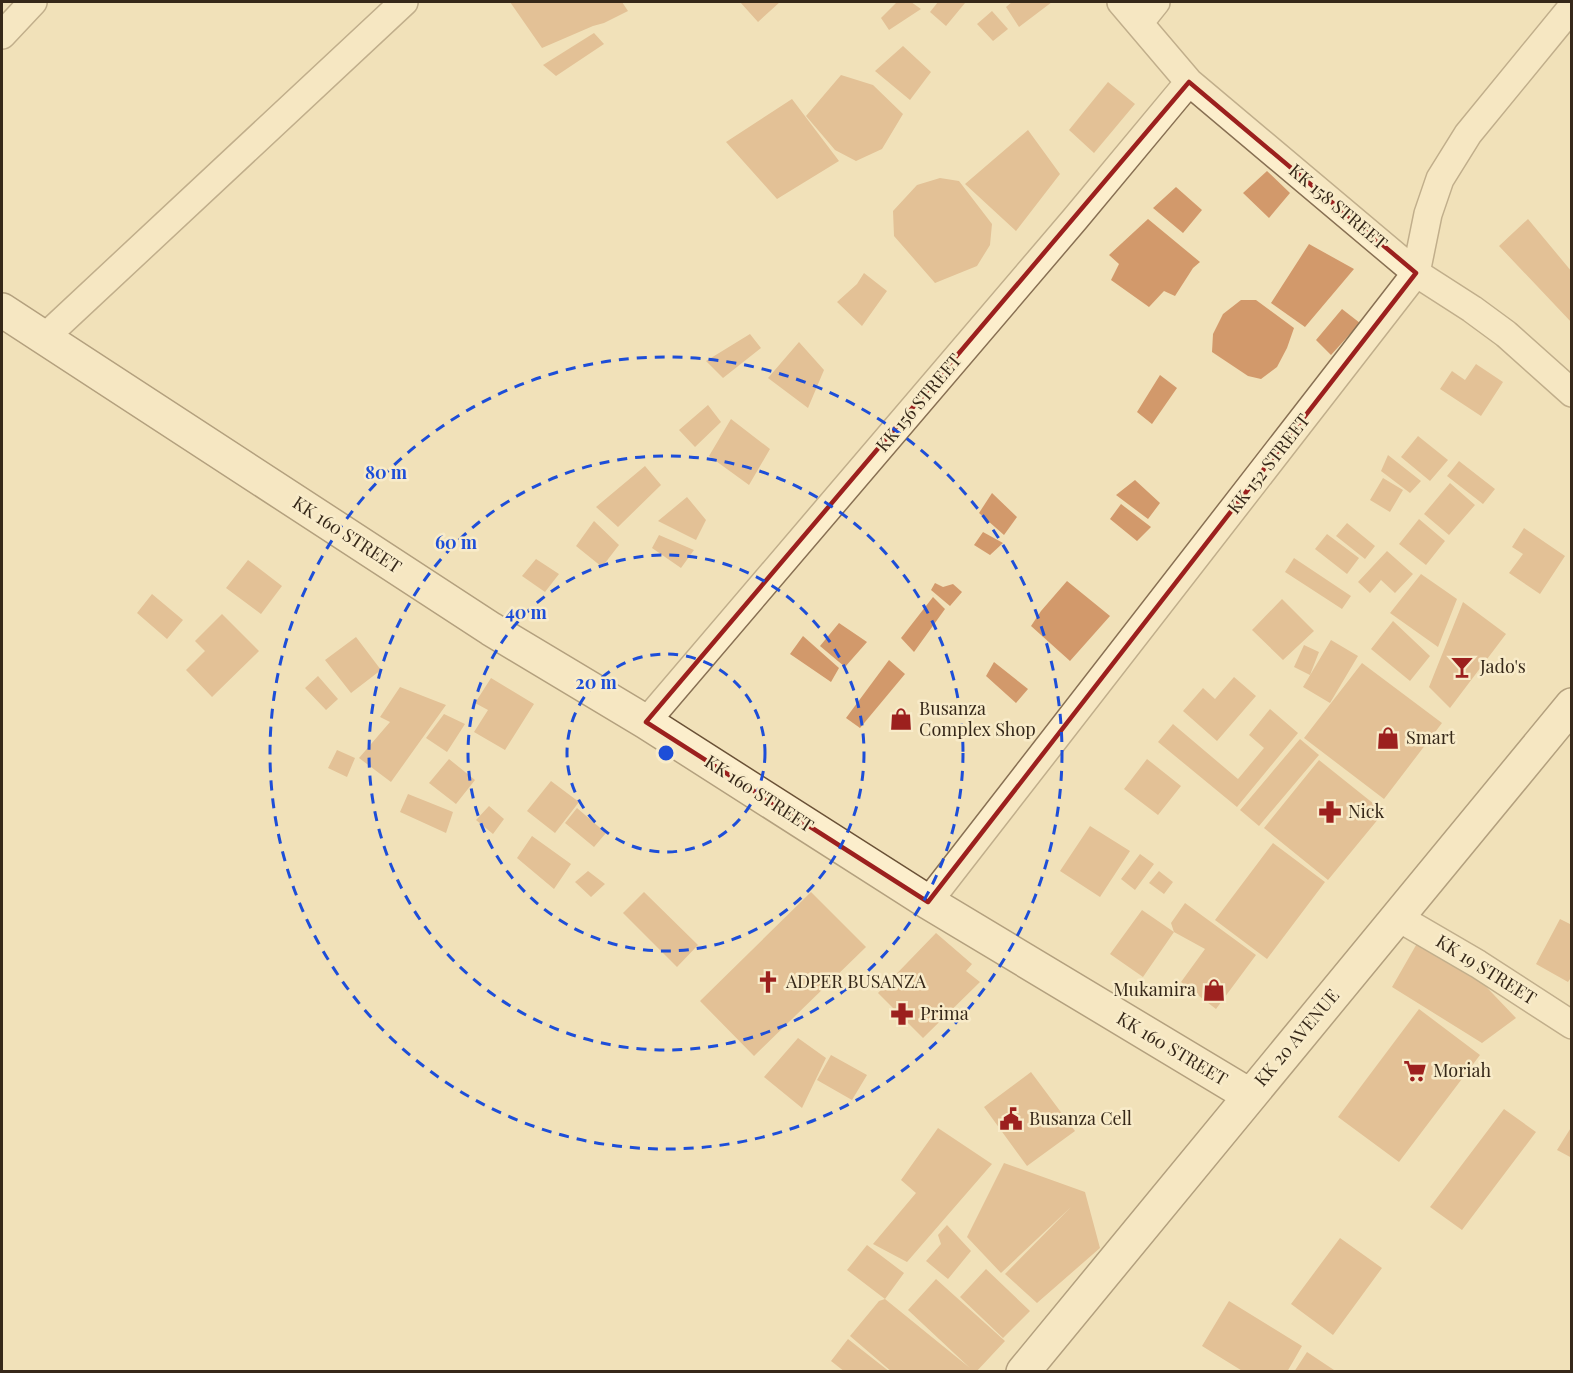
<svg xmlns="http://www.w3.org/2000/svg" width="1573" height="1373" viewBox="0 0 1573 1373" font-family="'Playfair Display',serif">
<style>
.building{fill:#d2996b}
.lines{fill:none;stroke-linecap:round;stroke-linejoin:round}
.street-casing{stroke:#887053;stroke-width:30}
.secondary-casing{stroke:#6a5136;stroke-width:36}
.street{stroke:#fceecc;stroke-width:27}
.secondary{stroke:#fceecc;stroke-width:33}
.marked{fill:none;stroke:#9c201e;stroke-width:4.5;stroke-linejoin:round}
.ring{fill:none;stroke:#1d4ed8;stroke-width:3;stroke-dasharray:10 8}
.labels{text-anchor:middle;stroke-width:5;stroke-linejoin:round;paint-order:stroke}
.street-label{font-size:18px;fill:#362819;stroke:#f8ebc9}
.poi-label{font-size:18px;fill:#362819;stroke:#f8ebc9;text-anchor:start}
.centre{fill:#1d4ed8;stroke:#f8ebc9;stroke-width:3}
.ring-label{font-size:18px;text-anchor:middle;font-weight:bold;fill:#1d4ed8;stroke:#f8ebc9;stroke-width:5;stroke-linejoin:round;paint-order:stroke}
</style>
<rect width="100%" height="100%" fill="#f1e1b9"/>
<path class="building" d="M510 2H622L628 11 604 23 593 26 542 48Z
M740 2H780L758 22Z
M897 2H911L921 9 889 30 881 18Z
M938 2H962L965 3 946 26 930 12Z
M1012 2H1052L1019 27 1006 7Z
M992 11 1008 29 993 41 977 24Z
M594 33 604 44 556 76 543 65Z
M903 46 931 72 910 100 875 71Z
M841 75 873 85 903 114 882 149 856 161 835 150 806 116Z
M1108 82 1135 104 1094 153 1069 130Z
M792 99 839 161 777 199 726 142Z
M1028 130 1060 174 1016 231 965 184Z
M1267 171 1290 193 1269 218 1243 193Z
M940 178 959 181 992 224 990 245 977 266 935 283 894 236 893 211 917 185Z
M1176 187 1202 210 1183 233 1153 208Z
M1148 219 1200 262 1193 268 1175 296 1164 291 1149 307 1111 280 1119 264 1109 255Z
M1528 219 1572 272V323L1499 246Z
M1309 244 1354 269 1305 327 1271 303Z
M864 273 887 291 862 326 837 302 857 284Z
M1241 300H1256L1294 328 1287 348 1277 367 1261 379 1248 376 1212 352 1213 334 1223 314Z
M1342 309 1360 323 1331 355 1316 340Z
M750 334 761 348 723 378 706 361Z
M799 342 824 370 808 408 768 378Z
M1476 364 1503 382 1481 416 1440 389 1452 371 1465 380Z
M1160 375 1177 388 1152 424 1137 412Z
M708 405 721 422 695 447 679 430Z
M731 419 770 449 749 485 709 456Z
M1418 436 1448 460 1430 481 1401 457Z
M1388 455 1421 481 1410 493 1381 471Z
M1459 461 1495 489 1483 504 1447 476Z
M645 466 661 485 618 527 596 507Z
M1383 478 1403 490 1390 512 1370 500Z
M1135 480 1160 503 1148 519 1116 495Z
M1450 483 1475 505 1449 535 1424 514Z
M992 493 1017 517 1004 535 979 513Z
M687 497 706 520 696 540 658 521Z
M1121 504 1151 527 1137 541 1110 519Z
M1419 519 1445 541 1426 565 1399 544Z
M594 521 619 545 602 567 576 546Z
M1347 523 1375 546 1365 559 1336 536Z
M1524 528 1565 556 1540 594 1509 573 1523 554 1512 547Z
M983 532 1003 543 990 555 974 545Z
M1327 534 1359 558 1347 574 1315 549Z
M659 535 694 550 681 568 652 548Z
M1387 551 1413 574 1395 593 1381 580 1370 593 1358 582Z
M1294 558 1351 596 1342 609 1285 572Z
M536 559 559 574 545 592 522 576Z
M248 560 282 586 261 614 226 588Z
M1421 574 1457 599 1438 647 1390 613Z
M1067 581 1110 616 1070 661 1031 626 1041 611Z
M935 583 943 587 953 584 962 592 950 606 931 590Z
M152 594 183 620 167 639 137 613Z
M933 597 945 609 914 652 901 638Z
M1282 599 1314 631 1283 660 1252 630Z
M1463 602 1506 634 1450 708 1429 687Z
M222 614 259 651 212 697 186 670 205 651 195 641Z
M1393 621 1430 656 1410 681 1371 649Z
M839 623 867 642 845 667 820 646Z
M803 636 839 668 831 682 790 654Z
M356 637 381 670 351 693 325 660Z
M1331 640 1358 656 1330 703 1303 687Z
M1304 645 1319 652 1310 675 1294 667Z
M889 660 905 674 860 728 846 718Z
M994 662 1028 689 1016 703 986 676Z
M1362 663 1442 723 1384 799 1304 738Z
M318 676 338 699 326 710 305 688Z
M1234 677 1256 696 1217 741 1183 711 1203 688 1215 699Z
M491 678 534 704 505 750 474 732 488 710 475 703Z
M400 687 446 705 391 782 359 758 390 722 380 717Z
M1270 709 1298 733 1237 807 1158 742 1173 724 1238 779 1264 748 1249 735Z
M444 714 465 724 447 752 426 738Z
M1300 739 1319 755 1259 826 1240 810Z
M337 750 355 758 347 777 328 768Z
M449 759 475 780 456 804 429 783Z
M1147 759 1181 786 1158 815 1124 789Z
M1319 760 1384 812 1328 880 1264 828Z
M551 781 579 802 555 833 527 811Z
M408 794 453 812 446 833 400 812Z
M489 806 504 819 493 834 476 820Z
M577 808 606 833 594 847 565 823Z
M1090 826 1130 851 1100 897 1060 871Z
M532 836 571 864 554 889 517 858Z
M1273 843 1325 882 1267 959 1215 920Z
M1140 854 1154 864 1135 890 1121 879Z
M588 871 605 884 591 897 575 882Z
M1159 871 1173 882 1164 894 1149 883Z
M644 892 698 945 677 967 623 913Z
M811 892 866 947 754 1056 700 1001Z
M1185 903 1256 955 1216 1009 1181 982 1205 949 1174 932 1171 923Z
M1142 910 1174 932 1143 977 1110 954Z
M1560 919 1572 925V976L1568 982 1536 964Z
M936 933 972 964 966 971 980 982 923 1038 878 993Z
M1419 940 1473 973 1516 1018 1482 1043 1392 987Z
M1419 1009 1480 1055 1399 1162 1338 1117Z
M798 1038 826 1058 802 1108 764 1077Z
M831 1055 867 1075 852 1100 817 1080Z
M1031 1072 1075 1131 1027 1166 984 1107Z
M1504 1109 1536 1132 1462 1230 1430 1207Z
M1572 1126V1158L1557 1150Z
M938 1128 992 1164 907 1262 873 1244 916 1193 901 1180Z
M1004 1163 1085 1192 1100 1248 1037 1303 1005 1274 1071 1207 1001 1273 967 1237Z
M947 1225 971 1251 948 1279 926 1261 941 1244 938 1235Z
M1340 1238 1382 1268 1333 1335 1291 1304Z
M867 1245 904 1273 885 1299 847 1270Z
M986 1269 1030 1311 1003 1338 960 1297Z
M936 1279 1005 1341 976 1372H892L850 1336 879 1301 885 1299 970 1368 908 1310Z
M1229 1301 1302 1346 1287 1372H1244L1202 1346Z
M848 1339 890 1372H845L831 1361Z
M1307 1352 1337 1372H1294Z"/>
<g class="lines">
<g class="street-casing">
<path id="street" d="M1121 2 1189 82 1416 273 1472 309 1506 334 1572 393
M1140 22 1156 2
M2 35 33 2
M44 338 404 2
M646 722 1075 219 1189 82
M928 902 1416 273 1428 214 1440 179 1468 134 1572 7
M1399 918 1478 964 1572 1025"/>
</g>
<g class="secondary-casing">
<path id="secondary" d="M2 310 491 629 646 722 928 902 1249 1095
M1023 1372C1205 1149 1390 928 1572 705"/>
</g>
<use href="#street" class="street"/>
<use href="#secondary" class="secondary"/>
</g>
<path d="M0 0H1573V1373H0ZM1189 82 1416 273 928 902 646 722Z" fill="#f1e1b9" fill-opacity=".55" fill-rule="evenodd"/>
<path class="marked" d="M1189 82 1416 273 928 902 646 722Z"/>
<g class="ring">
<circle cx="666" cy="753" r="99"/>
<circle cx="666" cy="753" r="198"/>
<circle cx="666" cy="753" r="297"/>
<circle cx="666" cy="753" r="396"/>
</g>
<defs>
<g id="bar-bare" transform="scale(1.8)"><path d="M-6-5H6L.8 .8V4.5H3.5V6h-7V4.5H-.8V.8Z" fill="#9c201e" stroke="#f8ebc9" stroke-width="2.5" paint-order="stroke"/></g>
<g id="shop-bare" transform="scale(1.8)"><path d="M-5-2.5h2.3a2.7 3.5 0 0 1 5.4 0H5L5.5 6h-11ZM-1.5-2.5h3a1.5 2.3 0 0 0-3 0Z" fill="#9c201e" stroke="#f8ebc9" stroke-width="2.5" paint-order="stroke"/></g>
<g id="pharmacy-bare" transform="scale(1.8)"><path d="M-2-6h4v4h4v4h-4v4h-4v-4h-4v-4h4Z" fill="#9c201e" stroke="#f8ebc9" stroke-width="2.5" paint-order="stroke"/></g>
<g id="church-bare" transform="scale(1.8)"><path d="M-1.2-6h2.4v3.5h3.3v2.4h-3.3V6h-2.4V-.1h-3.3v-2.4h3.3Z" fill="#9c201e" stroke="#f8ebc9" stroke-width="2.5" paint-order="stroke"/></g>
<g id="supermarket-bare" transform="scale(1.8)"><path d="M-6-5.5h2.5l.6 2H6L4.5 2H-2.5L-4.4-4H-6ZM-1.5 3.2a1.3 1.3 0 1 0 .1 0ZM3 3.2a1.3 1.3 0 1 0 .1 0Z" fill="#9c201e" stroke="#f8ebc9" stroke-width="2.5" paint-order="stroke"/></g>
<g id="civic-bare" transform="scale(1.8)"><path d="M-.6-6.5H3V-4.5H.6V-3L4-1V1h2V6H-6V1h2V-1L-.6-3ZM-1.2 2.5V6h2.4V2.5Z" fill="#9c201e" stroke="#f8ebc9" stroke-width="2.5" paint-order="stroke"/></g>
</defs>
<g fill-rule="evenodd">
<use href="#bar-bare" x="1462" y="667"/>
<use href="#shop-bare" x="901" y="719"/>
<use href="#shop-bare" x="1388" y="738"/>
<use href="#pharmacy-bare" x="1330" y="812"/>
<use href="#church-bare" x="768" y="982"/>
<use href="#shop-bare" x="1214" y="990"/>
<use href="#pharmacy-bare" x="902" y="1014"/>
<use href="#supermarket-bare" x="1415" y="1071"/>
<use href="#civic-bare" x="1011" y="1119"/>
</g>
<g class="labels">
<g class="street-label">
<text transform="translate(1338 207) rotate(40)" y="6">KK 158 STREET</text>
<text transform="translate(919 403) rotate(-50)" y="6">KK 156 STREET</text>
<text transform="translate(1269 464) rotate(-52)" y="6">KK 152 STREET</text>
<text transform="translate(347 535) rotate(33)" y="6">KK 160 STREET</text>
<text transform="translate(759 794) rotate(33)" y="6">KK 160 STREET</text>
<text transform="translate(1486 970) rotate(32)" y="6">KK 19 STREET</text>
<text transform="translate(1297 1038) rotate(-50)" y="6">KK 20 AVENUE</text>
<text transform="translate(1172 1049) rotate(31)" y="6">KK 160 STREET</text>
</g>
<g class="poi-label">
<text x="1480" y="673">Jado's</text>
<text x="919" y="715">Busanza<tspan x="919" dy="21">Complex Shop</tspan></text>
<text x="1406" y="744">Smart</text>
<text x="1348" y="818">Nick</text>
<text x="786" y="988">ADPER BUSANZA</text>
<text x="1196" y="996" text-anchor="end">Mukamira</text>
<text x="920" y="1020">Prima</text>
<text x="1433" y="1077">Moriah</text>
<text x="1029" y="1125">Busanza Cell</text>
</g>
</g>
<circle cx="666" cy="753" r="9" class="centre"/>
<g class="ring-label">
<text x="386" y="479">80 m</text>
<text x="456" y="549">60 m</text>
<text x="526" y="619">40 m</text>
<text x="596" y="689">20 m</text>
</g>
<rect width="1573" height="1373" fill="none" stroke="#362819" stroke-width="6"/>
</svg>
